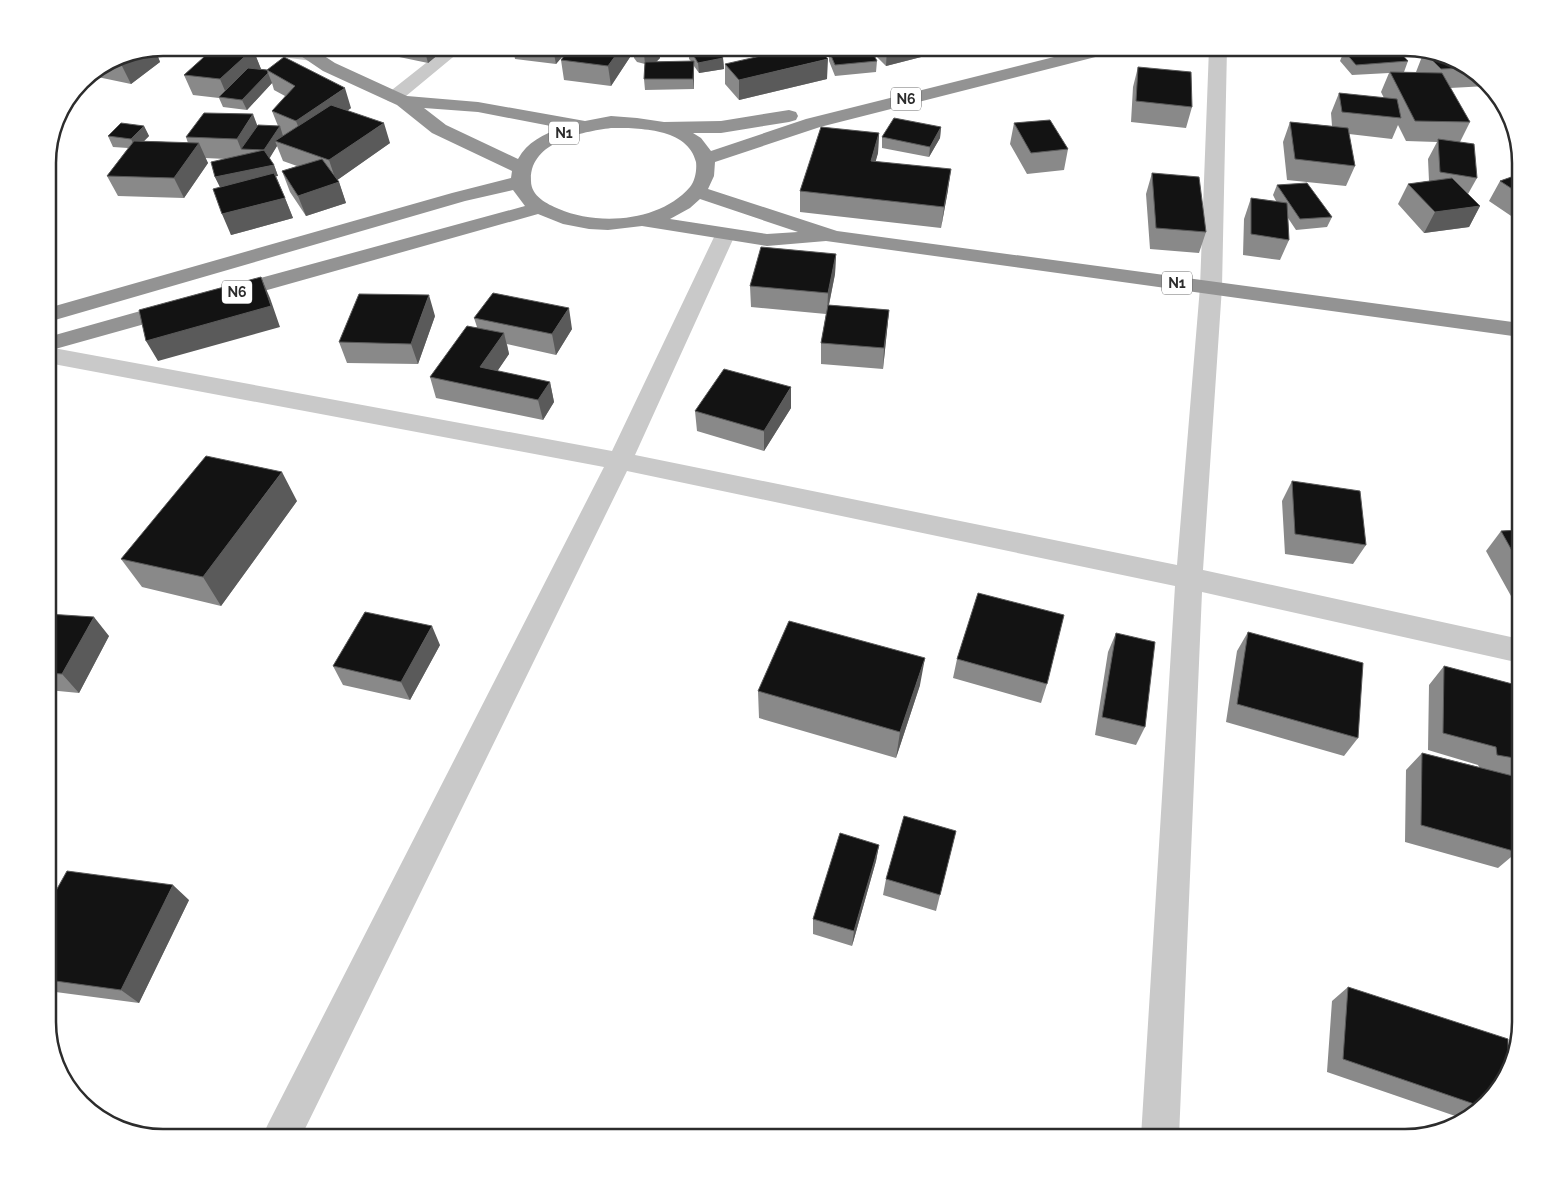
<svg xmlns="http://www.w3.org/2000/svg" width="1568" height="1185" viewBox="0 0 1568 1185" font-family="Raleway,sans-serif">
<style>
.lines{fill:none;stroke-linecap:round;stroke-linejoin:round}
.street{fill:#c9c9c9;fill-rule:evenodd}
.highway{fill:#939393;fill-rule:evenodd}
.wall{fill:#898989}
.shaded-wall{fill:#5a5a5a}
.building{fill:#131313;stroke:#5a5a5a}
.labels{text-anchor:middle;stroke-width:5;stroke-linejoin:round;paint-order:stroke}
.shield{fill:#fff;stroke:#6b6b6b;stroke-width:1}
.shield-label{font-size:14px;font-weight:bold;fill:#2c2c2c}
.rim{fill:none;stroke:#2c2c2c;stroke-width:2.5}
</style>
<rect width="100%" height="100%" fill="#fff"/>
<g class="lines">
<path class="street" d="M244 48H287L318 52 321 56 318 60 312 61 252 53 246 52Z
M445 48H464L400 101 394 102 388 101 385 97 388 93Z
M1209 48H1227L1222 287 1203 570 1520 639V663L1202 592 1179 1137H1141L1175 586 627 471 301 1137H262L268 1124 604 467 48 363V347L612 451 715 235 718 231 725 229 732 231 735 235 635 455 1177 565 1200 287Z"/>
<path class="highway" d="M293 48H312L335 63 407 96 478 102 585 121 611 116 637 118 664 122 721 121 789 110 796 112 798 116 796 120 789 122 721 133H693L701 138 711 151 806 119 1090 48H1117L1115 52 820 127 715 162 714 176 708 189 837 231 1520 323V337L826 241 767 246 642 226 608 230 589 229 563 224 538 214 228 301 220 299 217 294 220 289 525 206 513 190 465 201 48 322V308L452 193 511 178 512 171 432 133 397 105 323 71 295 52ZM424 108 478 112 561 128C544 134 527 142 518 159L446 125ZM611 128C639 128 688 128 696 162 697 170 695 181 690 187 660 222 598 226 559 209 547 204 531 196 531 181 529 142 581 132 611 128ZM700 199 798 232 767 234 670 219 690 208Z
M176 301 184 303 187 308 184 313 48 351V337Z"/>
</g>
<path class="wall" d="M356 48H446L428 63Z
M513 48H560L562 57 556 64 515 59Z
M570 48 664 49 659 50 660 58 656 62 691 61 689 59V51L683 52 680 48H716L723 58 724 69 699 73 694 66V89L645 90 644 79 645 64 637 62 634 58V51L611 86 564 80 561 60Z
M840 48H948L925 53V56L886 66 873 53 877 61 876 72 835 76 829 61V51L854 49Z
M155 49 160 62 131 84 88 75 119 56Z
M253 49 261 69 267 70 351 108 347 111 390 143 337 180 339 182 346 203 306 216 290 192 282 171 297 166 283 161 277 146 269 158 274 165 278 176H276L293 218 231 235 220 187 215 177 226 159 205 158 208 163 184 198 118 196 107 176 128 148 113 147 108 136 144 126 149 136 144 141 188 143 186 137 257 126H278L272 111 285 96 274 90 272 83 247 110 223 107 219 98 193 95 184 75Z
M1344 51 1408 61 1404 72H1399H1416L1423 54 1475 72 1487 86 1450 88 1470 122 1460 142 1477 178 1468 194 1480 206 1469 227 1424 233 1398 204 1408 184 1429 181 1428 159 1437 142 1406 141 1398 125 1392 139 1349 134 1355 166 1346 186 1287 180 1283 142 1290 122 1332 126 1331 113 1339 93 1384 98 1381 92 1389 73 1352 75 1340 61Z
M725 64 827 79 739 100 725 84Z
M1138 67 1192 107 1186 128 1131 122 1133 87Z
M1014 123 1068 149 1064 170 1027 174 1010 144Z
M941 127 940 138 929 157 882 148V137Z
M879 133 878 153 875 162 948 190 941 228 800 212V191Z
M1152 173 1206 232 1199 253 1150 249 1146 194Z
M1520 174V222L1489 201 1500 181Z
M1277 185 1332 217 1327 227 1296 230 1288 218 1289 240 1280 260 1243 255 1244 219 1251 198 1276 201 1273 195Z
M836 254 835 274 829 305 889 310 883 369 821 364V343L826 314 751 307 750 286Z
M435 316 418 364 347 363 339 342Z
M474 318 572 329 556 355 507 344 509 354 497 371 550 382 554 402 543 420 436 398 430 377 477 327Z
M791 408 764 451 697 431 695 411Z
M1292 481 1366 545 1353 564 1285 554 1282 501Z
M297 501 221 606 142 587 121 559Z
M1520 530V596H1511L1486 551 1501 531Z
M48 614 109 636 79 693 48 690Z
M1248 632 1358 738 1344 756 1226 722 1237 651Z
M1116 633 1145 727 1136 745 1095 735 1108 652Z
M440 645 410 700 343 685 333 666Z
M957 659 1047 684 1041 703 953 678Z
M1444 666 1520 686V780L1513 779 1517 852 1498 868 1405 842 1406 770 1422 753 1479 767 1478 765 1428 750 1429 685Z
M920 685 896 758 759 718 758 691Z
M956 831 936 911 883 895 886 879Z
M879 845 876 861 852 946 813 934V919Z
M189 900 139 1003 48 991V905Z
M1348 987 1496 1092 1464 1119 1327 1072 1332 1001Z"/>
<path class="shaded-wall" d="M424 48H446L428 63Z
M559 48H560L562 57 556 64 554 54Z
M621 48H636H633L634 51 611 86 608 66Z
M654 48H666L664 49 659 50 660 58 655 63 645 64 644 54Z
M683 48H705H689V51L683 52Z
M887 48H926L925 56 886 66Z
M926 48H948L926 54Z
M155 49 160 62 131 84 121 64 137 53Z
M253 49 261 69 228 98 220 79Z
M723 58 724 69 699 73 698 63Z
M828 59 827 79 739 100V80Z
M694 61V89L693 79Z
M268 73 272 83 247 110 242 100Z
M345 88 351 108 304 142 296 121Z
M253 114 261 135 241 149 237 139Z
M384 123 390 143 336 181 329 160Z
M144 126 149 136 136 149 131 139Z
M280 126 283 136 275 141 277 146 268 161 264 150Z
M941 127 940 138 929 157 930 147Z
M879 133 878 153 870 182 871 161Z
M199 143 208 163 184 198 174 178Z
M274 165 278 176 220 187 215 177Z
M951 169 948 190 941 228 944 207Z
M339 182 346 203 306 216 298 196Z
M48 198 57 215 48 224Z
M285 198 293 218 231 235 222 214Z
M1480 206 1469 227 1424 233 1435 212Z
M836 254 835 274 827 314 828 293Z
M261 277 270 298 280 327 158 361 146 341Z
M429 295 435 316 418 364 411 344Z
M569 308 572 329 556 355 552 334Z
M889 310 887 331 883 369 884 348Z
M504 333 509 354 486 388 480 367Z
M550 382 554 402 543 420 538 400Z
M791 387V408L764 451V431Z
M282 472 297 501 221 606 203 577Z
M94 617 109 636 79 693 62 674Z
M432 626 440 645 410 700 401 682Z
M925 658 920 685 896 758 900 732Z
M879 845 876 861 852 946 854 931Z
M173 885 189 900 139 1003 121 990Z"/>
<path class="building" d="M214 48H243L253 49 220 79 184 75Z
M513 48H559L554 54Z
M570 48H621L608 66 561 60Z
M633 48H659L654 53 644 54 636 52Z
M689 48H716L723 58 698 63Z
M796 48H817L828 59 739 80 725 64Z
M865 48H870L877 61 835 65 829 51Z
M1393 48H1396L1408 61 1356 65 1344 51Z
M137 53 121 64 111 62 119 56Z
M1427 55 1464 68 1441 69Z
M284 57 345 88 296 121 272 111 295 86 267 70Z
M694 61 693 79H644L645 62Z
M1138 67 1191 72 1192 107 1136 101Z
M248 68 267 70 268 73 242 100 219 97Z
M1390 72 1442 73 1470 122 1415 121Z
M1339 93 1397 99 1401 118 1342 112Z
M331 105 384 123 329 160 275 141Z
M204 113 253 114 237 139 186 137Z
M894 118 941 127 930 147 882 137Z
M1050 120 1068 149 1031 153 1014 123Z
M1290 122 1348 128 1355 166 1295 159Z
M121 123 144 126 131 139 108 136Z
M258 125 280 126 264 150 274 165 215 177 211 162 264 150 241 149Z
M821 127 879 133 871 161 951 169 944 207 800 191Z
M1438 139 1474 144 1477 178 1440 172Z
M134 141 199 143 174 178 107 176Z
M322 159 339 182 298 196 282 171Z
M274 173 285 198 222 214 213 189Z
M1152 173 1199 177 1206 232 1156 228Z
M1520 174V194L1500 181Z
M1452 178 1480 206 1435 212 1408 184Z
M1307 183 1332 217 1300 219 1277 185Z
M1251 198 1287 203 1289 240 1251 234Z
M761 247 836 254 828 293 750 286Z
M261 277 271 306 146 341 139 310Z
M493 293 569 308 552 334 474 318Z
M359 294 429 295 411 344 339 342Z
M828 305 889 310 884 348 821 343Z
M467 326 504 333 480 367 550 382 538 400 430 377Z
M724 369 791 387 764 431 695 411Z
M206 456 282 472 203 577 121 559Z
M1292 481 1360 491 1366 545 1295 534Z
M1520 530V565L1501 531Z
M978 593 1064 615 1047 684 957 659Z
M365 612 432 626 401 682 333 666Z
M48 614 94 617 62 674 48 673Z
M789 621 925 658 900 732 758 691Z
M1248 632 1363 663 1358 738 1237 704Z
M1116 633 1155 642 1145 727 1102 717Z
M1444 666 1520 686V759L1497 755 1496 747 1443 733Z
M1422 753 1513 776 1517 852 1421 825Z
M904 816 956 831 940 895 886 879Z
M840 833 879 845 854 931 813 919Z
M67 871 173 885 121 990 48 980V905Z
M1348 987 1508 1039V1059L1496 1092 1480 1106 1343 1059Z"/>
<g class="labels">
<g class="shield">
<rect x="891" y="87.5" width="30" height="23" rx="4"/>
<rect x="549" y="121.5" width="30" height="23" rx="4"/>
<rect x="1162" y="271.5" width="30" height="23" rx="4"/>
<rect x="222" y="280.5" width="30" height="23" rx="4"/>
</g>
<g class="shield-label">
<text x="906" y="104">N6</text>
<text x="564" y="138">N1</text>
<text x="1177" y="288">N1</text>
<text x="237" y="297">N6</text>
</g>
</g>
<path d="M0 0H1568V1185H0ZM163 56H1405A107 107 0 0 1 1512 163V1022A107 107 0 0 1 1405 1129H163A107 107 0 0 1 56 1022V163A107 107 0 0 1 163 56Z" fill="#fff" fill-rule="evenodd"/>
<path class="rim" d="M163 56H1405A107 107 0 0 1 1512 163V1022A107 107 0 0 1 1405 1129H163A107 107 0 0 1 56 1022V163A107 107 0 0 1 163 56Z"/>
</svg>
